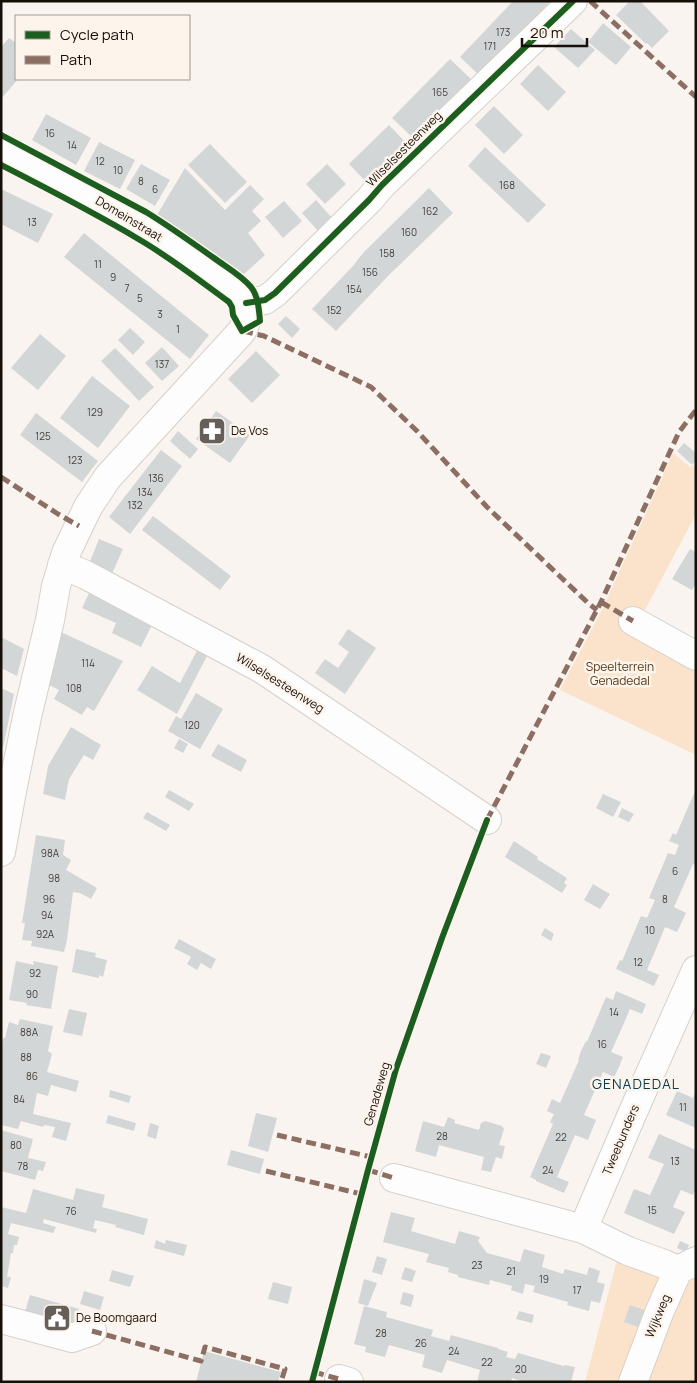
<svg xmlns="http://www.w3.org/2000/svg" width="697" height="1383" viewBox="0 0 697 1383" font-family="Manrope,sans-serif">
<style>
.green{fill:#fbe2ca}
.building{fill:#d3d6d7}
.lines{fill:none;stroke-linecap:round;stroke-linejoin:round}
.minor-casing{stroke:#d6d0ca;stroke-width:30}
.minor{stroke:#fefdfd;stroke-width:28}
.quiet{stroke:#8d6e63;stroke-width:5;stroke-dasharray:10 5;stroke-linecap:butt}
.cycleway-casing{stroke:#fdf4ec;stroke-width:9}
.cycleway{stroke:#1b5e20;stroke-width:6}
.labels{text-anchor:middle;stroke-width:5;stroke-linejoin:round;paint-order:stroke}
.number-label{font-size:10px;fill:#45413c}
.street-label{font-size:12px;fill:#160f08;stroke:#fdf4ec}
.poi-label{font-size:12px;fill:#160f08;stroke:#fdf4ec;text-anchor:start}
.park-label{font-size:12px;fill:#563816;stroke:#fdf4ec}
.neighbourhood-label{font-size:14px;letter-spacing:1px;fill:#073d4e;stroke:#fdf4ec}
</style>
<rect width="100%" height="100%" fill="#f9f4f0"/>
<path class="green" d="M673 453 690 467 694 465 696 466V514L646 608 628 632 696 668V755L560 690 603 608Z
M618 1256 690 1281 696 1277V1382H585Z"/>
<path class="building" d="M513 1H551L480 76 460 57Z
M630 1H640L669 31 652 48 647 43 646 44 616 15Z
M603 23 631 47 616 65 588 42Z
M571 29 595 50 578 68 554 47Z
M9 38 16 43V79H18L1 99V47Z
M450 59 473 81 415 140 392 118Z
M538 65 566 92 548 111 520 84Z
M494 106 523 135 504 154 475 125Z
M46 114 91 138 76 165 32 140Z
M389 125 408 145 368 184 349 164Z
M99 142 135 160 120 189 84 171Z
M210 144 247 182 225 203 188 165Z
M485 147 546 205 528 223 468 166Z
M141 164 170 180 155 206 126 189Z
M327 164 346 184 325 204 306 184Z
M185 168 225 210 250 185 264 199 252 211 261 221 248 233 265 255 244 274 157 215Z
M429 188 453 213 388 276 336 331 312 309 352 267 364 252Z
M1 189 53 214 38 243 1 224Z
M316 200 333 219 319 232 302 213Z
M284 201 302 221 283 238 265 217Z
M84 233 209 335 190 359 64 257Z
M286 316 300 329 292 338 278 324Z
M130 328 145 342 133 355 118 340Z
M40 334 66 356 38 390 11 368Z
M162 347 179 366 162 381 145 363Z
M115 348 154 387 139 401 101 361Z
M256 351 280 375 252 403 228 379Z
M92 376 130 406 98 448 60 418Z
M216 411 250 435 230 463 196 439Z
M36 413 98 461 82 482 20 435Z
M178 431 198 449 190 459 170 441Z
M684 443 696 453V461L692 465 677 451Z
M161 450 182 466 130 534 109 517Z
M153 516 231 576 220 590 142 530Z
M99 539 123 549 110 578 87 569Z
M690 549 696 552V583L692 590 672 579Z
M90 591 154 621 141 647 112 633 116 623 82 608Z
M348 629 376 648 345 694 315 673 325 659 338 668 349 652 338 644Z
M61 632 123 661 94 711 87 707 82 715 54 699 59 690 49 685Z
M1 637 24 649 17 676 1 668Z
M200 645 210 650 177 714 137 690 152 666 180 683Z
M1 688 14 694 3 748H1Z
M196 693 223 709 200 749 168 731 176 716 181 719Z
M71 727 101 745 93 760 84 755 69 779 65 800 43 794 48 766Z
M179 739 188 744 183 753 174 748Z
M218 744 247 760 241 772 211 756Z
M696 789V865L693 864 674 907 686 913 677 932 665 927 656 949 647 970 659 975 654 986 616 969 620 960 622 961 641 916 647 918 655 900 649 898 668 853 675 855 679 845 669 841 673 833 676 835Z
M169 790 194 804 189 811 165 797Z
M603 794 621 802 613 817 596 808Z
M622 808 634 814 629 822 618 817Z
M147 812 170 825 166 831 143 818Z
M36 835 65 840 63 855 71 860 66 870 97 888 91 899 80 893 73 892 67 940 64 952 31 946 32 941 22 940 25 923H22Z
M514 841 538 857 537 859 567 878 564 883 567 885 562 893 505 857Z
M593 884 610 894 600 909 584 900Z
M545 928 554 934 551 941 541 935Z
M179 939 216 959 211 969 201 963 197 970 187 964 191 957 174 948Z
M76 949 96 953 95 957 107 960 103 977 99 975V978L72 972Z
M16 961 34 965 33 961 58 966 51 1009 26 1005 27 1003 9 1000Z
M616 991 646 1004 642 1014 630 1009 621 1030 611 1052 623 1057 619 1067 614 1077 603 1072 584 1115 596 1120 588 1140 575 1135 557 1177 569 1182 564 1193 536 1181V1180L530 1177 553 1124 550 1122 554 1114 547 1111 552 1099 560 1103 579 1060H578L581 1051 586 1041 587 1042 606 997 613 1000Z
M69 1009 87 1013 82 1036 63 1032Z
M20 1019 53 1026 48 1051 52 1054 47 1072 79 1081 76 1092 51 1085 48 1096 37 1093 33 1114 71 1123 66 1141 52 1137 55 1127 44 1125 43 1127 21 1121 18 1129 1 1125V1048L3 1039V1038H5L9 1022 18 1025Z
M541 1053 551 1056 546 1068 536 1064Z
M110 1090 131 1096 129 1103 109 1097Z
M696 1090V1128L666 1115 677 1091 693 1098Z
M256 1113 277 1118 268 1152 248 1146Z
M108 1115 136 1123 134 1131 106 1123Z
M448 1117 455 1120 454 1123 479 1130 481 1123 485 1121 502 1126 504 1129 499 1145 505 1146 502 1159 496 1157 491 1172 481 1170 484 1157 439 1145 436 1157 415 1151 423 1121 444 1127Z
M150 1123 159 1126 156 1139 147 1136Z
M1 1130 33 1139 28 1158 46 1162 43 1171 38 1170 35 1180 1 1171Z
M659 1134 696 1150V1189L693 1195 681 1190 673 1207 685 1212 674 1234 624 1213 634 1189 650 1195 664 1164 648 1158Z
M231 1150 264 1159 260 1174 227 1165Z
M76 1188 105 1195 102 1207 148 1219 144 1235 115 1227 116 1225 95 1220 93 1228 97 1229 96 1233 44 1219 43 1223 56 1227 53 1233 11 1223 8 1234 19 1237 17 1245H14L13 1253H11L7 1277H11L8 1288 1 1286V1207L26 1213 33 1189 73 1200Z
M391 1212 415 1218 411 1231 455 1244 459 1231 480 1237 478 1241 487 1253 520 1262 524 1249 545 1255 542 1267 563 1274 565 1269 587 1275 589 1267 600 1271 597 1282 605 1284 600 1303 591 1301 589 1311 567 1305 568 1302 533 1292 535 1286 525 1284 523 1294 511 1290 512 1286 490 1280 489 1285 458 1277V1275L448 1272 449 1268 426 1262 429 1254 383 1242Z
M156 1240 165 1244 166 1240 187 1245 184 1256 154 1248Z
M680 1241 689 1245 686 1252 677 1248Z
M377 1256 387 1259 382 1275 372 1272Z
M405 1267 416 1271 412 1282 401 1279Z
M112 1270 134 1276 130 1287 109 1281Z
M364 1279 377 1283 368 1306 358 1303Z
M273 1282 292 1287 288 1304 268 1299Z
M84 1291 104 1297 100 1310 80 1304Z
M403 1292 414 1295 411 1307 400 1304Z
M30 1295 79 1309 72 1337 24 1315Z
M630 1305 647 1311 641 1328 624 1322Z
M364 1306 387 1312 386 1317 433 1330 431 1336 449 1341 451 1335 498 1348V1349L508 1352 506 1357 515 1359 518 1353 564 1366 565 1365 575 1367 571 1382H524L512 1378 511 1382H477L480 1370 447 1360 442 1373 422 1367 425 1355 389 1345 385 1357 365 1352 366 1347 354 1344Z
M519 1311 534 1315 532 1323 516 1319Z
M204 1351 281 1372 278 1382H196Z"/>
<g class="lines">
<g class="minor-casing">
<path id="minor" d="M1 152C43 173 86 192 127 215 167 238 204 266 240 294 247 306 250 318 242 331L108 477 88 507 66 553 56 586 50 620 27 717 12 791 1 852
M246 303 265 300 275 293 369 200 382 185 573 1
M62 565 86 575 262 669 487 820
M633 621 696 656
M394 1178 583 1229
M678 1270 664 1264 628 1251 583 1229 633 1112 696 970
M1 1319 72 1338 92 1331
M339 1379 349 1382
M633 1382 659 1313 678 1270 696 1261"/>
</g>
<use href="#minor" class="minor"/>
<path class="quiet" d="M590 1 696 97
M243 331 264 336 371 387 417 431 487 507 588 603 597 610
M1 477 58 514 79 526
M601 602 633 621
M487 820 601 602 679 432 696 410
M277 1135 371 1157
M368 1170 394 1178
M266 1171 361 1194
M92 1331 201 1361 205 1347 285 1369 281 1382
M314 1372 339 1379"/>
<g class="cycleway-casing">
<path id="cycleway" d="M1 135 146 212C169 226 191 242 214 258 226 267 241 275 251 287 258 296 259 309 260 321L242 331 233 315 232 307 229 302C200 281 171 258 140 240 95 213 48 189 1 165
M246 303 265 300 275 293 369 200 382 185 573 1
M312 1382 368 1170 396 1069 442 938 487 820"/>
</g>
<use href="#cycleway" class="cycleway"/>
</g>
<defs>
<g id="pharmacy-square" transform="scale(1.4375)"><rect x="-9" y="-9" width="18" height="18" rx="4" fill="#655f59" stroke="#fdf4ec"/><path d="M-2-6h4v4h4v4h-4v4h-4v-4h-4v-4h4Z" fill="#fff"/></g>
<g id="civic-square" transform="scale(1.4375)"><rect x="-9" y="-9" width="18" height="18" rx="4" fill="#655f59" stroke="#fdf4ec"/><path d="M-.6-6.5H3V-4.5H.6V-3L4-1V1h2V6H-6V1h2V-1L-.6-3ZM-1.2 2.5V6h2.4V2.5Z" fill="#fff"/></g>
</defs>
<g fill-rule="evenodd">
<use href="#pharmacy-square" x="212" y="431"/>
<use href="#civic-square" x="57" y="1318"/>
</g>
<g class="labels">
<g class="number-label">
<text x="503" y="36">173</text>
<text x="490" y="50">171</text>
<text x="440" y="96">165</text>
<text x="50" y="137">16</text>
<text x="72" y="149">14</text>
<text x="100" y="165">12</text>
<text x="118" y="174">10</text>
<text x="141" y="185">8</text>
<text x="507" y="189">168</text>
<text x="155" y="193">6</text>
<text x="430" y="215">162</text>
<text x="32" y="226">13</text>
<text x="409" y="236">160</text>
<text x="387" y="257">158</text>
<text x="98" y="268">11</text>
<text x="370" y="276">156</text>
<text x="113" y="281">9</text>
<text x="127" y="292">7</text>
<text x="354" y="293">154</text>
<text x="140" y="302">5</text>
<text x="334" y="314">152</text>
<text x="160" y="318">3</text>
<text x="178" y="333">1</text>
<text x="162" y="368">137</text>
<text x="95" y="416">129</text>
<text x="43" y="440">125</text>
<text x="75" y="464">123</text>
<text x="156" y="482">136</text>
<text x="145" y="496">134</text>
<text x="135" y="509">132</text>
<text x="88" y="667">114</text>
<text x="74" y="692">108</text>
<text x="192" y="729">120</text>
<text x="50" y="857">98A</text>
<text x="675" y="875">6</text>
<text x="54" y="882">98</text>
<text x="49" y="903">96</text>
<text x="665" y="903">8</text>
<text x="47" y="919">94</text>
<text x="650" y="934">10</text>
<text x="45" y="938">92A</text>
<text x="638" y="966">12</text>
<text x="35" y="977">92</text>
<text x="32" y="998">90</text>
<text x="614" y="1016">14</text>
<text x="29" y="1036">88A</text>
<text x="602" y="1048">16</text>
<text x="26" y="1061">88</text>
<text x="32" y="1080">86</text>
<text x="19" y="1103">84</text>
<text x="683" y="1111">11</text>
<text x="442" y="1140">28</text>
<text x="561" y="1141">22</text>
<text x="16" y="1149">80</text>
<text x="675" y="1165">13</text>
<text x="23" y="1170">78</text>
<text x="548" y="1174">24</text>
<text x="652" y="1214">15</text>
<text x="71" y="1215">76</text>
<text x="477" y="1269">23</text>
<text x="511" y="1275">21</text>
<text x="544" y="1283">19</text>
<text x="577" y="1294">17</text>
<text x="381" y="1337">28</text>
<text x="421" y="1347">26</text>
<text x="454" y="1355">24</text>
<text x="487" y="1366">22</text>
<text x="521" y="1373">20</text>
</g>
<g class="street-label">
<text transform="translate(404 149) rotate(-45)" y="4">Wilselsesteenweg</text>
<text transform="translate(129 219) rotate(31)" y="4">Domeinstraat</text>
<text transform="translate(280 683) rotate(32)" y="4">Wilselsesteenweg</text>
<text transform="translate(377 1094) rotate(-74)" y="4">Genadeweg</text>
<text transform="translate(621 1140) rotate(-67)" y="4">Tweebunders</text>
<text transform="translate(658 1316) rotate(-67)" y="4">Wijkweg</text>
</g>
<g class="poi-label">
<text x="231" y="435">De Vos</text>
<text x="76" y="1322">De Boomgaard</text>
</g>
<g class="park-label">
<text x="620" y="671">Speelterrein<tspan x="620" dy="14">Genadedal</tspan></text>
</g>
<g class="neighbourhood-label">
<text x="636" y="1089">GENADEDAL</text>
</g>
</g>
<rect width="697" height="1383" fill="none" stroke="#160f08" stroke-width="5"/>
<rect x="15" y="15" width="175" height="65" fill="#fdf4ec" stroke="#a19891"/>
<rect x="25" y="31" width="25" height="8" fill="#1b5e20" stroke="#a19891"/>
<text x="60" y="40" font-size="15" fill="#160f08">Cycle path</text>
<rect x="25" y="56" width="25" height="8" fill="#8d6e63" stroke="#a19891"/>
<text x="60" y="65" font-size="15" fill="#160f08">Path</text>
<path d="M522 38v8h65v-8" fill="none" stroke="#160f08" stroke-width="2.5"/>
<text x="530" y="38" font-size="15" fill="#160f08" stroke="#fdf4ec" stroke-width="4" paint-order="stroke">20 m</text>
</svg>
